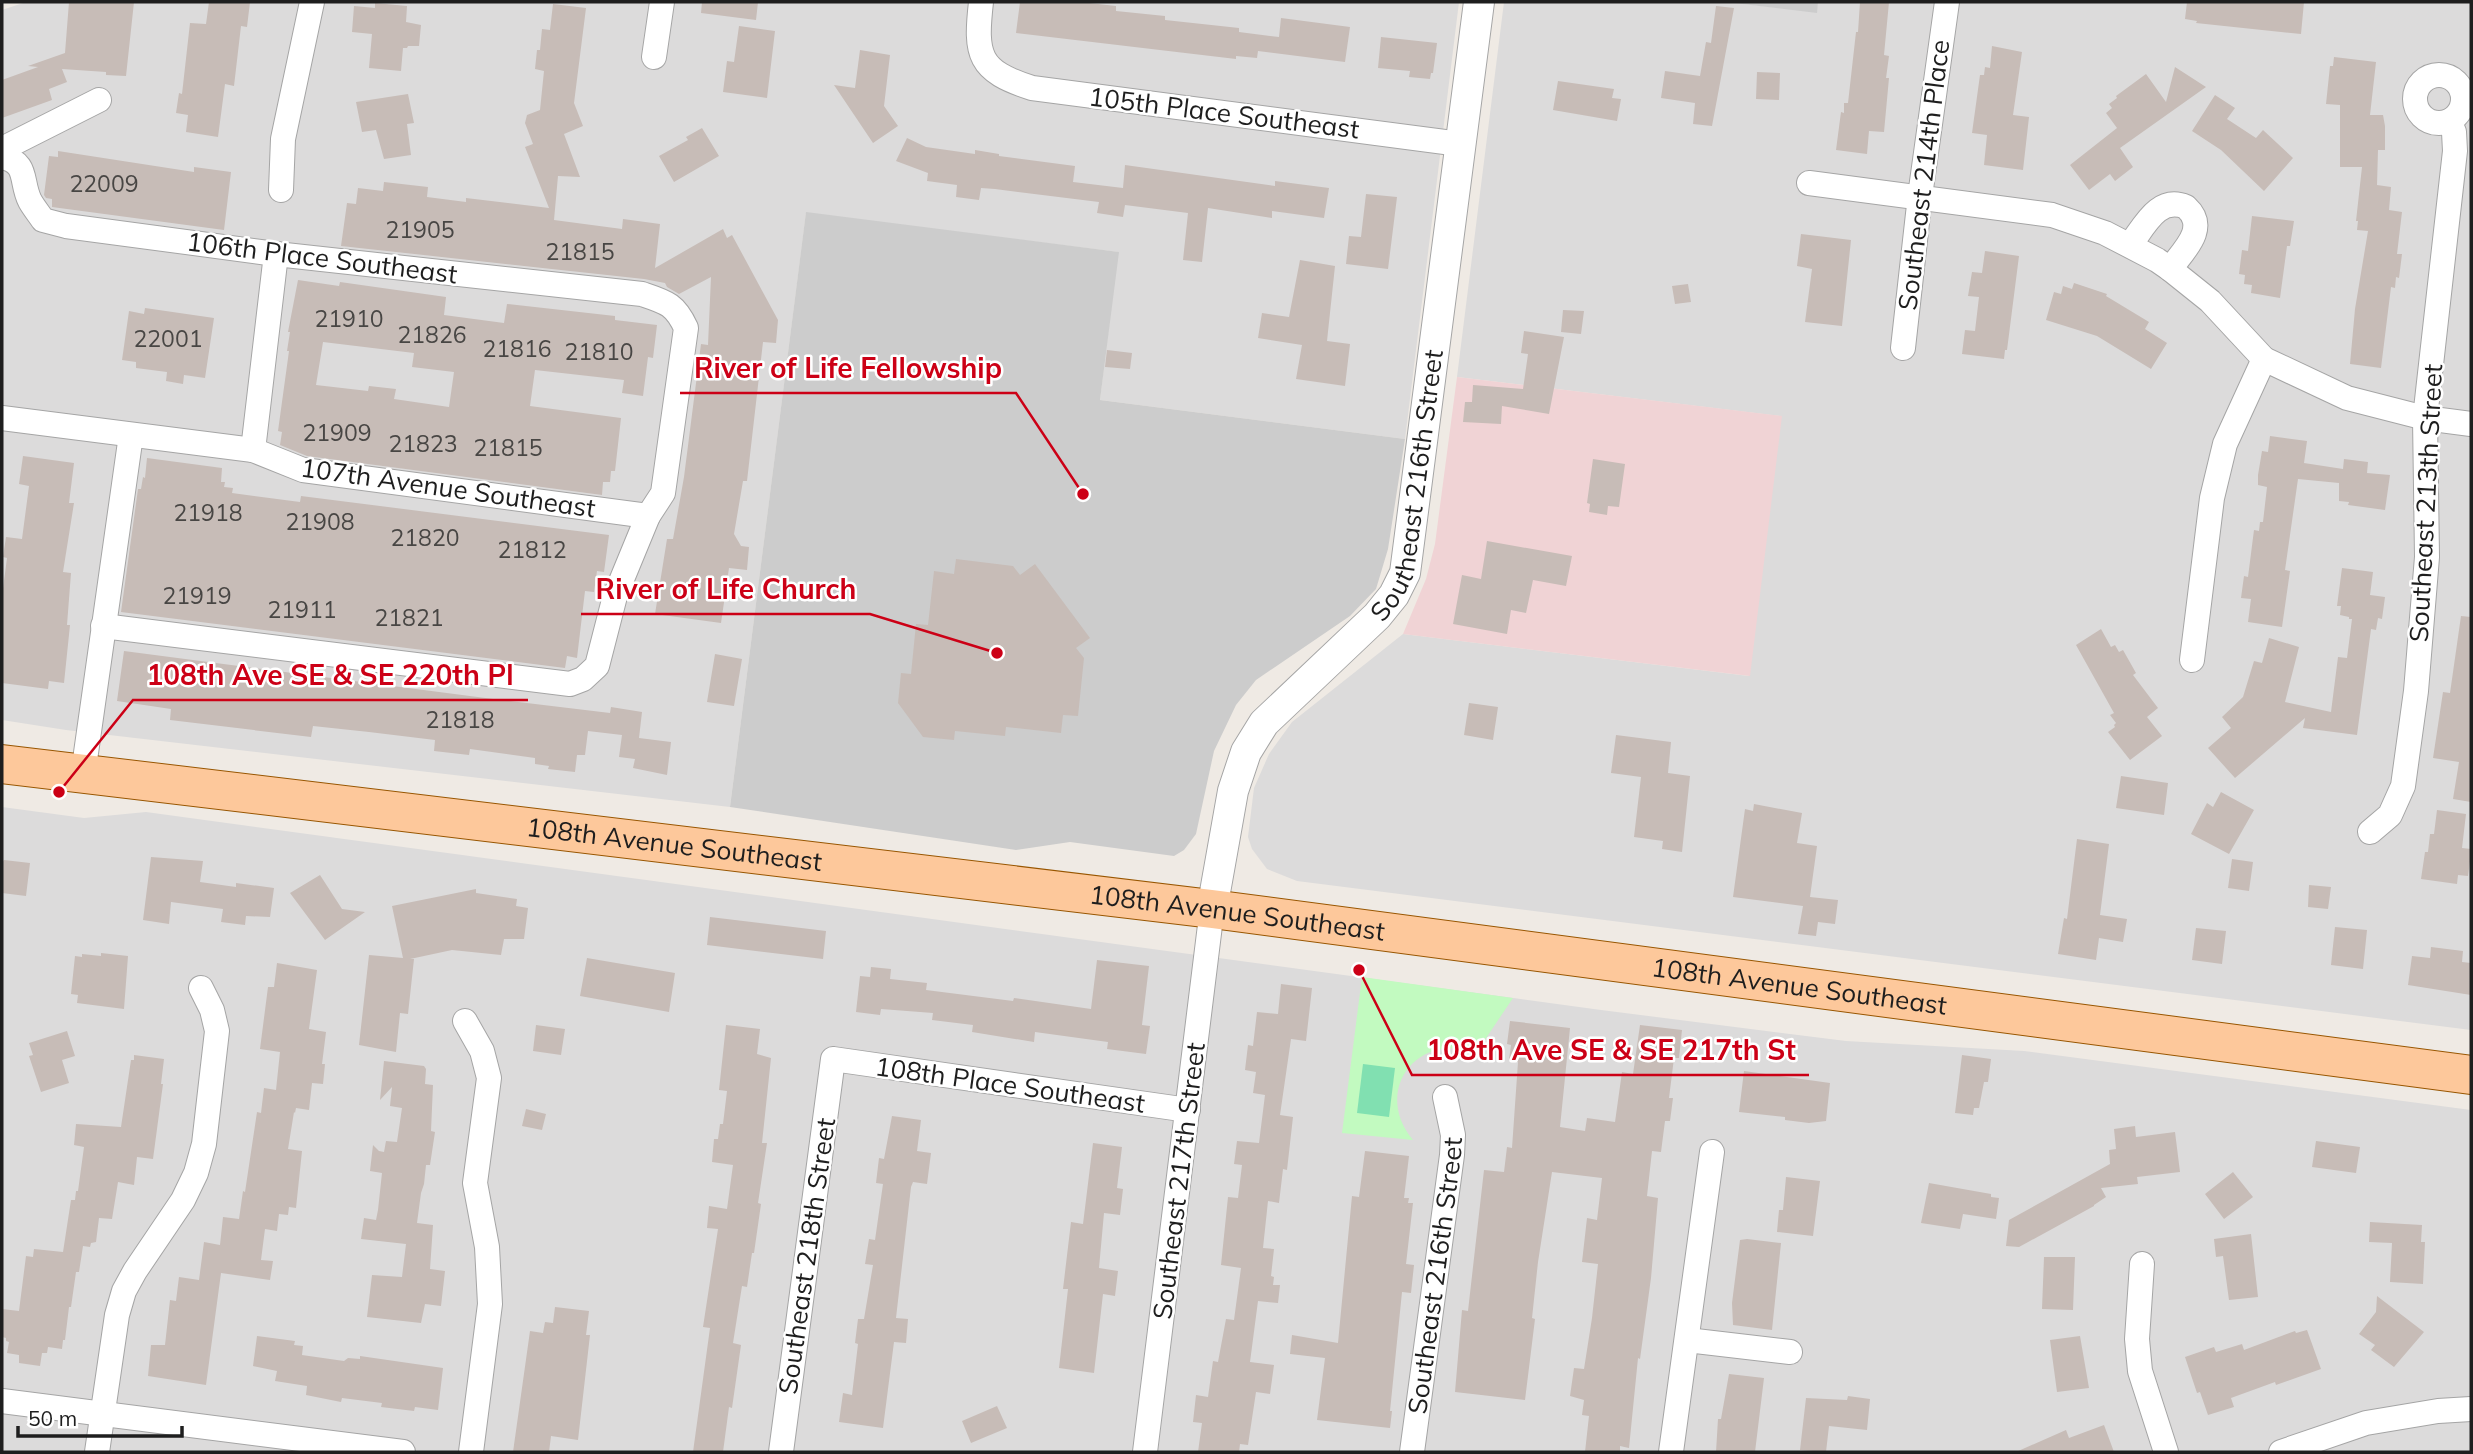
<svg xmlns="http://www.w3.org/2000/svg" width="2473" height="1454" viewBox="0 0 2473 1454" font-family="Mulish,sans-serif">
<style>
.residential{fill:#dcdbdb}
.commercial{fill:#f0d3d5}
.religious{fill:#ccc}
.park{fill:#c2fac0}
.pitch{fill:#81e0b1}
.building{fill:#c7bcb7;fill-rule:evenodd}
.lines{fill:none;stroke-linecap:round;stroke-linejoin:round}
.minor-casing{stroke:#a5a5a5;stroke-width:26}
.tertiary-casing{stroke:#a5a5a5;stroke-width:32}
.primary-casing{stroke:#985600;stroke-width:40}
.minor{stroke:#fff;stroke-width:24}
.tertiary{stroke:#fff;stroke-width:30}
.primary{stroke:#fdc89b;stroke-width:38}
.labels{text-anchor:middle;stroke-width:5;stroke-linejoin:round;paint-order:stroke}
.number-label{font-size:23px;fill:#484644}
.street-label{font-size:26px;fill:#1e1e1e;stroke:#fff}
.leader{fill:none;stroke:#cc0016;stroke-width:2.5}
.callout-dot{fill:#cc0016;stroke:#fff;stroke-width:2.5}
.callout-label{font-size:28px;text-anchor:middle;font-weight:bold;fill:#cc0016;stroke:#fff;stroke-width:5;stroke-linejoin:round;paint-order:stroke}
</style>
<rect width="100%" height="100%" fill="#efeae4"/>
<path class="residential" d="M26 2H1459L1405 439 1100 400 1118 252 806 213 730 807 66 730 2 720V10Z
M1504 2H1726L1816 12 1818 2H2471V1030L1297 881 1267 869 1252 849 1248 837 1254 788 1269 754 1292 722 1403 634 1749 676 1781 416 1457 377Z
M2 807 84 818 146 812 1601 1010 1846 1041 2024 1051 2471 1110V1452H2Z"/>
<path class="commercial" d="M1457 377 1782 416 1750 676 1403 634 1426 579 1435 544Z"/>
<path class="religious" d="M1726 2H1818L1817 13Z
M806 212 1119 252 1100 400 1405 439 1388 549 1376 589 1350 616 1256 680 1236 705 1214 751 1196 834 1184 850 1174 856 1070 842 1016 850 730 807Z"/>
<path class="park" d="M1362 977 1513 998 1476 1053C1417 1031 1372 1091 1413 1140L1342 1133Z"/>
<path class="pitch" d="M1363 1064 1395 1068 1389 1117 1357 1113Z"/>
<path class="building" d="M69 2H134L126 76 106 75V72L62 69 67 82 49 89 52 100 2 118V80L38 67 28 66 65 53Z
M209 2H250L247 27 241 26 234 86 225 84 218 137 186 132 188 115 176 113 179 93 182 94 190 23 206 24Z
M702 2H758L756 20 701 13Z
M1020 2H1080L1116 6V11L1165 16V20L1239 28V32L1279 37 1281 18 1350 27 1345 62 1258 51 1257 58 1236 56V59L1016 33Z
M1860 2H1889L1884 55 1889 56 1886 78H1889L1884 132 1869 131 1867 154 1836 150 1841 112 1844 113V103H1848L1856 32H1858Z
M2187 2H2304L2301 34 2196 23 2197 21 2185 19Z
M375 3 407 6 406 22 421 25 419 46H408L407 48H403L401 71 369 68 372 34 352 32 354 6 375 8Z
M553 4 586 8 574 103 583 126 564 134 580 177 558 176 554 220 622 229 623 219 660 224 655 268 723 229 727 238 732 235 778 320 776 343 763 342 747 481H743L734 534 741 546 749 547 747 570 729 568 721 623 655 614 667 539H673L684 477 701 344 708 345 711 277 679 294 667 287 665 283 644 279 341 246 347 203 356 204 358 188 383 191 384 182 428 187 427 197 466 202V198L549 208 525 147 533 144 525 123 527 115 540 110 544 71 535 69 537 50H540L542 29 550 30Z
M1716 6 1734 8 1712 126 1693 124 1695 103 1661 98 1665 71 1700 76 1706 42 1711 43Z
M739 26 775 31 767 98 723 92 727 61 734 62Z
M1381 37 1437 43 1433 73H1431L1430 79 1409 77 1410 71 1378 68Z
M1992 46 2022 52 2013 115 2029 117 2023 170 1984 165 1987 135 1972 133 1980 75H1984L1985 67 1990 68Z
M860 50 890 55 884 106 898 126 873 143 834 85 855 88Z
M2334 57 2376 62 2370 115H2383L2385 126V150H2378L2377 185 2391 187 2389 210 2402 212 2397 254H2402L2399 278 2396 277 2395 288 2391 287 2381 368 2350 364 2355 309 2368 231 2357 230 2358 221H2356L2362 167H2340V105L2326 104 2330 66H2333Z
M2175 67 2206 87 2120 148 2133 167 2115 181 2110 174 2089 190 2070 165 2117 128 2106 113 2112 108 2109 104 2117 98 2116 96 2146 74 2166 102Z
M1757 72 1780 73 1779 100 1756 99Z
M1558 81 1614 89 1612 98 1621 99 1617 121 1553 110Z
M408 94 414 123 407 124 411 155 384 159 376 130 362 132 356 102Z
M2215 95 2235 108 2227 119 2256 138 2263 130 2293 158 2264 191 2221 150 2192 131Z
M702 128 719 156 674 182 659 156 688 140 686 137Z
M907 138 926 147 975 154V150L999 154V156L1075 166 1073 182 1123 188 1125 165 1275 186V181L1329 188 1324 218 1272 211V218L1208 208 1202 262 1183 260 1188 213 1125 205 1123 217 1097 213 1099 202 995 189 981 188 979 200 956 197 957 185 927 181 928 173 896 161Z
M58 151 194 172V167L231 172 224 230 52 207V199L46 198 44 195 49 156 58 157Z
M1366 194 1397 197 1388 269 1346 264 1349 236 1361 237Z
M2252 216 2294 221 2290 246H2287L2280 298 2251 293 2252 285 2244 284 2245 275 2239 274 2242 250 2248 251Z
M1801 234 1851 240 1842 326 1805 322 1812 269 1797 266Z
M1985 251 2019 256 2007 350H2005L2004 359 1962 354 1965 330 1975 331 1979 297 1968 296 1972 272 1982 273Z
M1300 260 1335 266 1327 341 1350 344 1345 386 1296 379 1302 345 1258 338 1262 313 1289 317Z
M298 280 339 286 340 282 446 297 444 315 504 323 507 304 615 316V320L657 325 653 358 648 357 643 396 622 393 624 380 535 370 530 406 621 418 615 471H611L610 482H603L602 495 307 456 280 445 282 432 278 431 289 351H287L290 332H288ZM323 342 414 353 412 367 454 372 449 407 394 399 396 389 369 386 368 391 316 385Z
M2074 283 2107 294 2106 296 2149 322 2145 329 2167 343 2151 369 2097 336 2046 320 2054 292 2061 294 2063 286 2072 289Z
M1688 284 1691 302 1675 304 1672 286Z
M145 308 214 318 205 378 184 375 183 384 166 381 167 372 136 368V362L122 360 129 311 144 314Z
M1563 310 1584 311 1581 334 1561 332Z
M1524 331 1564 337 1549 414 1502 406 1501 424 1463 422 1465 402H1472L1473 385 1523 389 1528 354 1521 353Z
M1107 350 1132 353 1130 369 1105 367Z
M2270 436 2307 441 2304 463 2343 469 2344 459 2368 462 2367 473 2390 475 2385 510 2348 505 2349 502 2339 501V483L2298 479 2285 570 2290 571 2282 627 2248 622 2251 599 2241 598 2244 576 2248 577 2254 530 2259 531 2260 522H2263L2267 487 2258 485V475L2262 451 2268 452Z
M23 456 74 463 69 503H74L63 572 71 573 67 625H70L64 683 49 681 48 689 2 683V596L7 558 3 557 6 537 22 539 29 486 19 484Z
M147 458 222 468 221 482H225L224 487 233 488 232 493 300 502 301 496 609 535 604 572 597 571 594 592 585 591 577 658 567 656 565 668 121 612 138 489H141L143 477 145 478Z
M1593 459 1625 464 1619 507 1608 506 1607 515 1589 512 1590 504 1587 503Z
M1487 541 1572 556 1566 586 1533 580 1526 613 1511 610 1507 634 1453 624 1462 575 1481 579Z
M956 559 1013 566 1020 575 1035 564 1090 638 1076 648 1084 658 1078 716 1063 715 1061 733 1006 727 1005 736 955 731 954 740 923 737 898 703 901 673 911 674 916 624 928 625 934 571 954 574Z
M2342 568 2373 572 2370 595 2385 597 2382 619 2378 618 2376 630 2371 629 2357 735 2303 728 2305 718 2235 778 2208 748 2231 728 2222 717 2243 697 2254 661 2262 663 2269 638 2299 647 2285 702 2331 712 2338 657 2347 658 2352 619H2349V617L2340 615 2341 606H2337Z
M2461 616 2471 617V802L2453 799 2459 762 2433 758 2443 692 2450 693Z
M2101 629 2111 647 2115 645 2119 652 2123 650 2136 673 2133 675 2158 708 2147 717 2162 736 2130 760 2108 732 2115 727 2114 725 2116 723 2110 715 2114 713 2076 645Z
M124 651 493 699 610 713 611 707 642 712 639 738 671 742 667 775 633 768 635 759 619 757 622 735 588 731 585 755H577L575 772 548 769 549 766 535 764V758L470 749 469 755 434 751 435 740 369 732 313 726 311 737 170 720 171 709 117 701Z
M715 654 742 659 734 706 707 702Z
M1469 703 1498 707 1493 740 1464 735Z
M1616 735 1671 742 1668 773 1690 776 1682 852 1662 849 1663 841 1634 837 1641 777 1611 773Z
M2121 776 2168 783 2164 815 2116 808Z
M2221 792 2254 810 2229 854 2191 834 2207 803 2213 807Z
M1754 804 1802 813 1797 843 1817 846 1810 897 1838 900 1835 924 1818 922 1816 936 1798 934 1803 906 1733 897 1745 809 1753 811Z
M2437 810 2466 814 2462 848 2471 849V854L2468 876 2458 875 2457 884 2421 879 2425 852H2428L2430 834H2434Z
M2077 839 2109 844 2100 915 2127 919 2123 942 2099 938 2096 960 2058 954 2064 918 2067 919Z
M151 857 203 861 200 882 236 887V883L274 888 270 917 246 916 245 925 221 922 223 909 171 902 169 924 143 920Z
M2232 859 2253 862 2249 891 2228 888Z
M4 860 30 863 26 896 2 893V863Z
M320 875 342 909 365 912 325 940 290 893Z
M2309 885 2331 887 2328 909 2308 907Z
M476 889V893L517 899 516 906 528 908 524 939H504L501 955 452 950 410 959H414L408 1014 400 1013 396 1052 359 1045 369 955 403 958 392 906Z
M710 917 826 931 823 959 707 945Z
M2335 927 2367 930 2363 969 2331 965Z
M2196 928 2226 931 2222 964 2192 960Z
M2431 947 2463 951 2462 962 2471 963V995L2408 985 2412 956 2430 958Z
M101 953 128 956 124 1009 77 1003 78 995 71 994 75 956 82 957V954L101 956Z
M587 958 675 973 669 1012 580 996Z
M1097 960 1149 966 1142 1025 1150 1026 1146 1054 1107 1049 1108 1042 1035 1032 1034 1042 972 1032 973 1025 932 1020 933 1013 881 1009 880 1015 856 1012 860 976 870 977 871 967 891 969 890 979 927 983 926 990 1013 1001 1014 998 1091 1009Z
M277 963 317 970 309 1029 326 1032 322 1064H325L323 1084 312 1083 309 1110 296 1108 295 1113 294 1112 288 1149 302 1151 296 1208 289 1207 288 1215 279 1214 277 1231 265 1229 261 1260 273 1261 270 1280 221 1273 206 1385 148 1376 151 1345H165L170 1300 176 1301 179 1277 199 1280 204 1242 220 1245 223 1217 239 1219 243 1191 245 1192 257 1112 261 1113 264 1088 276 1090 280 1052 260 1049 268 987H274Z
M1281 984 1312 988 1306 1041 1291 1039 1280 1115 1293 1117 1287 1170 1283 1169 1279 1203 1268 1201 1263 1248 1274 1249 1271 1276 1274 1277 1273 1285H1280L1278 1303 1258 1301 1250 1362 1274 1365 1270 1394 1256 1392 1248 1445 1240 1444 1239 1452H1198L1202 1423 1193 1422 1196 1395 1208 1397 1213 1361 1218 1362 1226 1319 1234 1320 1241 1268 1221 1265 1228 1197 1238 1198 1242 1165 1234 1164 1237 1141 1259 1143 1265 1095 1253 1093 1256 1072 1245 1070 1248 1045 1253 1046 1257 1012 1278 1014Z
M1510 1021 1570 1028 1560 1127 1585 1131 1587 1118 1615 1122 1622 1072 1633 1074 1640 1025 1682 1030 1679 1058H1674L1669 1098H1673L1670 1121H1665L1661 1152 1652 1151 1647 1196 1658 1198 1651 1278 1640 1359 1638 1358 1629 1448 1620 1446V1452H1585L1589 1416 1582 1415 1584 1400 1570 1396 1574 1368 1584 1369 1592 1318 1598 1264 1582 1262 1587 1218 1597 1220 1602 1178 1552 1172 1538 1262 1532 1318 1535 1319 1525 1400 1455 1392 1462 1310 1468 1311 1484 1170 1504 1172 1507 1147 1512 1148 1518 1062 1509 1060 1511 1045 1507 1044Z
M536 1025 565 1029 561 1055 533 1051Z
M726 1025 760 1029 757 1054 771 1058 762 1143H767L758 1203 761 1204 754 1253H752L747 1287 742 1286 733 1343 741 1345 732 1408 729 1407 723 1452H693L710 1328 703 1327 718 1229 707 1228 709 1206 727 1209 733 1165 712 1162 714 1139H718L720 1124H723L727 1091 719 1090Z
M67 1031 75 1056 62 1060 69 1083 41 1092 29 1056 33 1055 29 1043Z
M134 1055 164 1059 161 1084H163L153 1159 137 1157 134 1185 118 1182 112 1219 99 1218 96 1242 91 1243 90 1247 83 1246 79 1272H76L71 1307H69L65 1340H63L62 1349 48 1347 47 1353H42L40 1366 19 1363V1355L7 1353 9 1342 6 1341V1338L2 1337V1309L19 1311 26 1256 33 1257 34 1249 63 1252 71 1200H75L76 1191H78L84 1147 74 1145 76 1124 121 1127 131 1060H134Z
M1962 1055 1991 1059 1988 1082H1984L1979 1108H1974L1973 1115 1955 1113Z
M384 1061 424 1066 426 1069 425 1084 433 1085 431 1131 435 1132 430 1165H426L424 1184 421 1193 417 1223 433 1225 430 1269 445 1271 441 1306 425 1304 421 1323 367 1317 372 1275 402 1277 406 1244 361 1239 364 1218 376 1220 378 1210 382 1173 370 1171 373 1145 379 1151 384 1152 386 1141 397 1142 402 1108 390 1106 392 1087 380 1100Z
M1744 1071 1830 1083 1826 1121 1809 1123 1785 1120V1117L1739 1112Z
M526 1109 546 1114 542 1130 522 1126Z
M892 1116 921 1120 917 1151 931 1153 927 1184 913 1182 911 1187 896 1318 908 1319 906 1343 894 1342 883 1428 839 1422 843 1393 852 1395 858 1344 855 1343 858 1319H864L873 1265 865 1264 869 1239 875 1240 883 1184 876 1183 879 1158 884 1159Z
M2135 1126 2136 1137 2175 1132 2180 1172 2137 1177 2138 1184 2101 1188 2106 1197 2094 1205V1206L2019 1247 2006 1246 2009 1220 2110 1164 2109 1150 2116 1149 2114 1129Z
M2316 1141 2360 1147 2356 1173 2312 1167Z
M1093 1143 1122 1147 1117 1188 1123 1189 1120 1215 1104 1213 1099 1268 1118 1271 1115 1296 1103 1294 1094 1373 1059 1368 1068 1289H1063L1071 1222 1083 1224Z
M1365 1151 1409 1156 1404 1198H1409L1408 1203H1413L1406 1264 1414 1265 1411 1293 1402 1292 1390 1411H1392L1390 1428 1317 1420 1325 1358 1290 1354 1292 1335 1338 1343 1352 1196 1359 1197Z
M2233 1172 2253 1197 2224 1219 2205 1194Z
M1786 1177 1820 1181 1813 1236 1777 1232 1779 1210H1783Z
M1929 1183 1991 1194V1197L1999 1198 1996 1219 1963 1214 1960 1229 1921 1223Z
M2370 1222 2422 1225 2421 1242H2425L2423 1284 2390 1282 2392 1243 2369 1242Z
M2251 1234 2258 1297 2229 1300 2223 1256 2216 1257 2214 1239Z
M1747 1239 1781 1243 1772 1330 1733 1325 1732 1303 1740 1240Z
M2044 1257H2075L2073 1310 2042 1309Z
M2377 1296 2424 1332 2394 1367 2371 1350 2375 1345 2359 1334 2376 1312Z
M555 1307 589 1311 586 1335H590L578 1440 551 1436 549 1452H513L530 1331 543 1333 545 1322 553 1323Z
M2307 1330 2321 1369 2276 1385 2275 1382 2231 1398 2234 1407 2208 1415 2200 1392 2197 1393 2185 1357 2214 1347 2216 1352 2242 1344 2244 1350 2295 1331 2296 1333Z
M257 1336 295 1341 294 1345 303 1346 302 1355 344 1361 348 1358 360 1359V1356L443 1368 438 1410 415 1407 414 1411 381 1407 382 1403 342 1398 341 1402 306 1395 307 1386 275 1381 277 1371 253 1366Z
M2080 1336 2089 1388 2057 1392 2050 1340Z
M1729 1374 1764 1378 1755 1452H1716L1718 1419H1721Z
M1848 1396 1870 1399 1867 1430 1829 1426 1826 1452 1800 1450 1806 1398 1847 1400Z
M997 1406 1007 1428 971 1443 962 1421Z
M2104 1425 2114 1452H2016L2066 1430 2069 1438Z"/>
<g class="lines">
<g class="minor-casing">
<g id="minor">
<path d="M981 2C975 55 978 71 1032 88L1460 144"/>
<path d="M654 57 662 2"/>
<circle cx="2439" cy="99" r="24"/>
<path d="M2 149 99 100"/>
<path d="M2 157C29 163 20 181 30 201 34 208 39 214 43 220L66 226 276 254 642 294C666 302 675 304 686 328L663 493 648 516 615 596 597 666 583 679 570 684 103 626"/>
<path d="M1809 183 2052 215 2105 233 2157 260 2170 269 2210 301 2264 359 2347 398 2425 418 2471 424"/>
<path d="M281 190 283 139 312 2"/>
<path d="M2130 245C2144 227 2158 195 2186 207 2209 228 2184 250 2170 269"/>
<path d="M1903 348 1920 196 1947 2"/>
<path d="M2 418 253 450 303 470 648 516"/>
<path d="M253 450 276 254"/>
<path d="M2192 660 2212 498 2225 444 2264 359"/>
<path d="M83 774 131 435"/>
<path d="M2370 832 2390 815 2403 786 2416 691 2427 557 2425 418 2455 151 2454 132 2449 121"/>
<path d="M465 1021 482 1051 489 1078 475 1183 487 1247 490 1304 471 1452"/>
<path d="M2142 1264 2137 1339 2140 1371 2166 1452"/>
<path d="M1687 1340 1790 1352"/>
<path d="M2 1401 403 1452"/>
<path d="M97 1452 117 1315 124 1291 135 1271 183 1200 196 1173 204 1144 217 1031 212 1010 201 988"/>
<path d="M781 1452 833 1059 1188 1110"/>
<path d="M1145 1452 1212 909"/>
<path id="s1" d="M1412 1452 1452 1155 1453 1135 1445 1097"/>
<path d="M1671 1452 1712 1152"/>
<path d="M2281 1452 2366 1423 2438 1411 2471 1409"/>
</g>
</g>
<g class="tertiary-casing">
<g id="tertiary">
<path id="s2" d="M1212 909 1233 791 1246 752 1264 723 1377 616 1394 595 1405 573 1479 2"/>
</g>
</g>
<g class="primary-casing">
<g id="primary">
<path id="s3" d="M2 764 1212 909 2471 1075"/>
</g>
</g>
<use href="#minor" class="minor"/>
<use href="#tertiary" class="tertiary"/>
<use href="#primary" class="primary"/>
</g>
<g class="labels">
<g class="number-label">
<text x="104" y="192">22009</text>
<text x="420" y="238">21905</text>
<text x="580" y="260">21815</text>
<text x="349" y="327">21910</text>
<text x="432" y="343">21826</text>
<text x="168" y="347">22001</text>
<text x="517" y="357">21816</text>
<text x="599" y="360">21810</text>
<text x="337" y="441">21909</text>
<text x="423" y="452">21823</text>
<text x="508" y="456">21815</text>
<text x="208" y="521">21918</text>
<text x="320" y="530">21908</text>
<text x="425" y="546">21820</text>
<text x="532" y="558">21812</text>
<text x="197" y="604">21919</text>
<text x="302" y="618">21911</text>
<text x="409" y="626">21821</text>
<text x="460" y="728">21818</text>
</g>
<g class="street-label">
<text transform="translate(1224 113) rotate(7)" y="9">105th Place Southeast</text>
<text transform="translate(1924 175) rotate(-83)" y="9">Southeast 214th Place</text>
<text transform="translate(322 258) rotate(7)" y="9">106th Place Southeast</text>
<text dy="9" stroke="none"><textPath href="#s2" startOffset="488">Southeast 216th Street</textPath></text>
<text transform="translate(448 488) rotate(8)" y="9">107th Avenue Southeast</text>
<text transform="translate(2426 503) rotate(-87)" y="9">Southeast 213th Street</text>
<text dy="9" stroke="none"><textPath href="#s3" startOffset="677">108th Avenue Southeast</textPath></text>
<text dy="9" stroke="none"><textPath href="#s3" startOffset="1244">108th Avenue Southeast</textPath></text>
<text dy="9" stroke="none"><textPath href="#s3" startOffset="1811">108th Avenue Southeast</textPath></text>
<text transform="translate(1010 1085) rotate(8)" y="9">108th Place Southeast</text>
<text transform="translate(1179 1181) rotate(-83)" y="9">Southeast 217th Street</text>
<text transform="translate(807 1256) rotate(-82)" y="9">Southeast 218th Street</text>
<text dy="9" stroke="none"><textPath href="#s1" startOffset="178">Southeast 216th Street</textPath></text>
</g>
</g>
<path class="leader" d="M1083 494L1016 393H680M997 653L870 614H581M59 792L133 700H528M1359 970L1412 1075H1809"/>
<g class="callout-dot">
<circle cx="1083" cy="494" r="7"/>
<circle cx="997" cy="653" r="7"/>
<circle cx="59" cy="792" r="7"/>
<circle cx="1359" cy="970" r="7"/>
</g>
<g class="callout-label">
<text x="848" y="378">River of Life Fellowship</text>
<text x="726" y="599">River of Life Church</text>
<text x="330" y="685">108th Ave SE &amp; SE 220th Pl</text>
<text x="1611" y="1060">108th Ave SE &amp; SE 217th St</text>
</g>
<rect width="2473" height="1454" fill="none" stroke="#1e1e1e" stroke-width="7"/>
<path d="M18 1426v10h164v-10" fill="none" stroke="#1e1e1e" stroke-width="3.5"/>
<text x="28" y="1426" font-size="21" fill="#1e1e1e" stroke="#ffffff" stroke-width="5" paint-order="stroke">50 m</text>
</svg>
